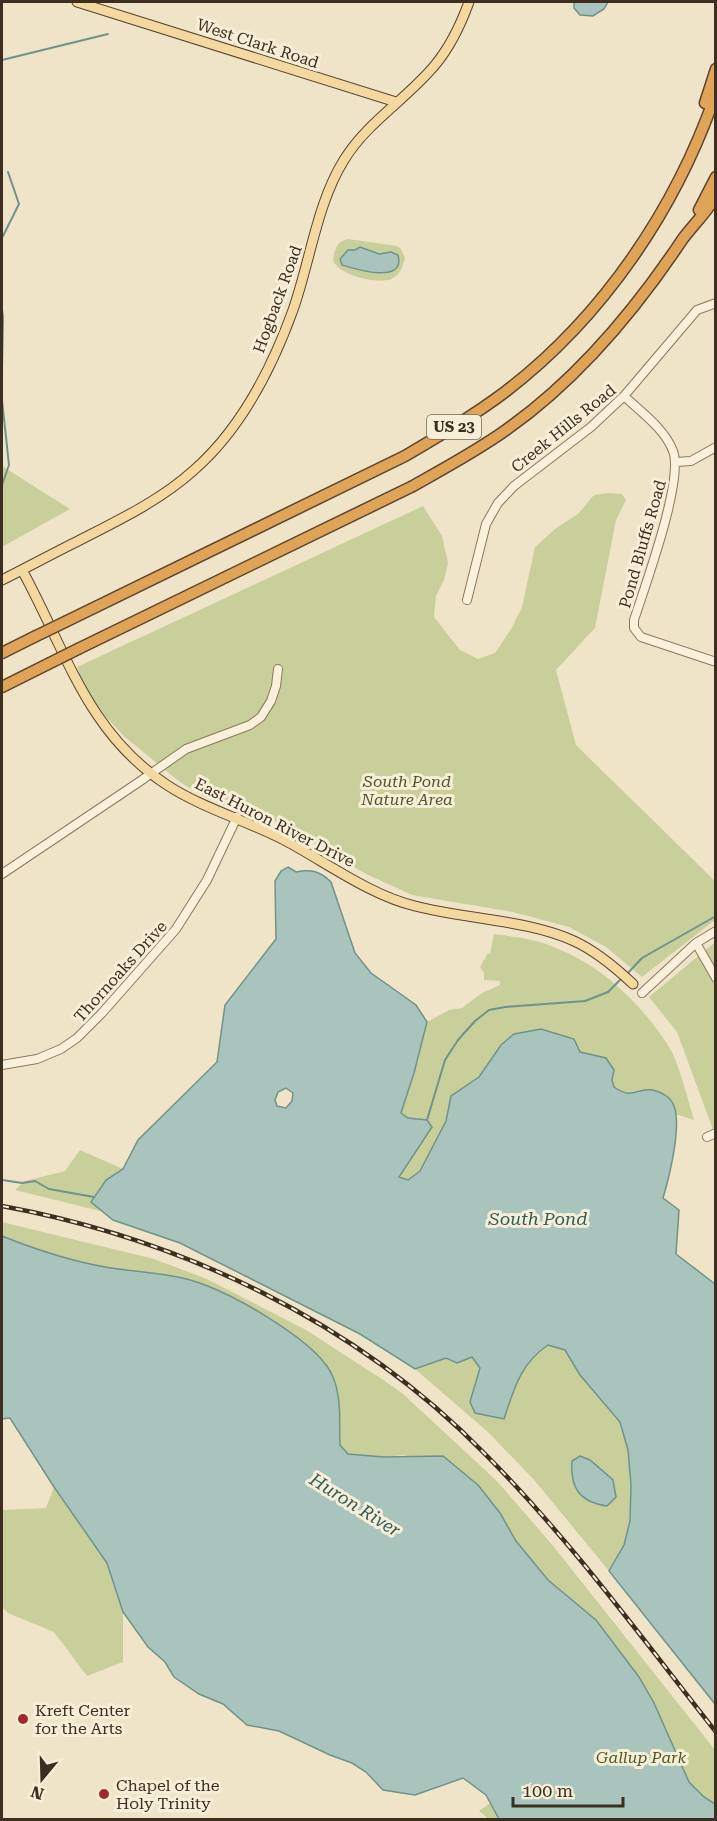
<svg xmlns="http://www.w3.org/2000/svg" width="717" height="1821" viewBox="0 0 717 1821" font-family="'Roboto Serif',serif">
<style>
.green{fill:#c9cf9b;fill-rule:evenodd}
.water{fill:#a9c4bc;stroke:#6f938a;stroke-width:1.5;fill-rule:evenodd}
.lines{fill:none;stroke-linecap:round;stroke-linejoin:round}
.stream{stroke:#6f938a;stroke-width:2}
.minor-casing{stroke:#8d765c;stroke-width:10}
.major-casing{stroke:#5b4430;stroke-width:11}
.highway-casing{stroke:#5b4430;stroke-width:13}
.minor{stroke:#faf1dc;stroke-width:8}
.major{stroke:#f3d9a0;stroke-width:9}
.highway{stroke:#e0a458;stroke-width:10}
.rail-casing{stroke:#3d2e20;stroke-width:4.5}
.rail{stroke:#f7eed8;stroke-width:2;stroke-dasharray:7;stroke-linecap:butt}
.highway-bridge-casing{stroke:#5b4430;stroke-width:13;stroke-linecap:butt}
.highway-bridge{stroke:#e0a458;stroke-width:10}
.poi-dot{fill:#9e2a2b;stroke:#f7eed8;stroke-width:2}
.labels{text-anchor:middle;stroke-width:6;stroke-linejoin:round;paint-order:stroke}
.shield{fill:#f7eed8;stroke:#756857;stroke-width:1.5}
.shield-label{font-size:15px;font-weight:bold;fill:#3d2e20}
.street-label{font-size:16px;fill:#3d2e20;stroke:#f7eed8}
.park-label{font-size:16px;font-style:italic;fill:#4d5a26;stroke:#f7eed8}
.poi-label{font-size:16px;fill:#3d2e20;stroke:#f7eed8;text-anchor:start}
.water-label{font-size:18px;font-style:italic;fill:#2f5d5a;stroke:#f7eed8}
</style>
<rect width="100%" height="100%" fill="#f0e4c8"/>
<path class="green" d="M348 239 397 246 401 249 405 258C403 265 401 274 393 278 381 286 337 275 333 260 335 249 336 242 348 239ZM360 247 379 254 384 274 343 265 348 250H355Z
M2 466 70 509 2 547Z
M607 493 622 494 626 500 616 520 595 628 556 670 576 745 715 881V920L642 977 606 947 569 927 513 912 412 895 366 874 265 816 243 806 224 805 201 795 180 782 125 737 102 713 83 683 77 667 423 506 442 536 448 563 444 580 436 596 434 617 460 650 478 659 495 653 511 629 522 607 535 547 555 529 578 514 594 495Z
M494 934C515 937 537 939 556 948 596 964 627 991 653 1024 661 1035 670 1046 675 1059 683 1079 688 1100 694 1120L675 1114 673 1103 647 1089C633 1094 626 1096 614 1087L612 1081 501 1045 479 1077 451 1096 446 1121 420 1171 408 1180 399 1177 431 1127 417 1118H408L401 1113 414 1073 427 1022 449 1010 462 1008 482 993 500 985V981L484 980V973L480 967 488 953 490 954Z
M715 942V1135L677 1032 649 997Z
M80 1150 123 1169C108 1176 99 1187 92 1202L100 1211 15 1190 25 1181 65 1171Z
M2 1222 154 1259 207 1279 306 1330 382 1379 402 1393 497 1481 554 1547 715 1750V1819L490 1820 479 1811 490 1803 596 1620 548 1580 516 1541 500 1513 478 1485 404 1455 384 1457 348 1454 340 1445 339 1426 316 1353 294 1334 269 1317 206 1285 175 1276 110 1268 76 1261 43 1252 2 1236Z
M548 1345 565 1350 580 1375 620 1422 628 1450 631 1484 630 1521 624 1545 609 1571 535 1481 489 1433 415 1369 447 1358 457 1363 472 1357 480 1368 470 1402 475 1413 491 1417 509 1404 521 1373 536 1354Z
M54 1487 107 1563 123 1612V1662L87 1676 54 1632 8 1613 2 1607V1510L46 1508Z"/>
<path class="water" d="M574 2H608L604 9 593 16 580 15 574 8Z
M360 247 379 254 391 252 398 255C406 285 355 269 342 265L340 259 348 250H355Z
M288 867 296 872C311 869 320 871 331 882L355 953 371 973 416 1005 427 1022 414 1073 401 1113 408 1118 427 1120 432 1127 399 1177 408 1180 420 1171 446 1121 451 1096 479 1077 501 1045 514 1034 541 1029 574 1039 580 1052 606 1058 614 1070 612 1080 614 1087C634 1101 635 1087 653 1090 660 1092 668 1095 672 1102 684 1119 669 1178 663 1198L679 1210 676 1254 715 1284V1704L609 1571 624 1545 630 1521 631 1485 628 1450 620 1422 580 1375 565 1350 548 1345C520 1364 514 1389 504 1419L475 1413 470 1402 480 1368 472 1357 457 1363 446 1358 415 1369 360 1334 180 1243 113 1220 91 1202 106 1180 123 1169 138 1140 217 1062 225 1005 276 939 275 881 281 871ZM286 1088 293 1093 292 1101 286 1108 277 1106 275 1100 278 1092Z
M2 1236C37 1250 73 1262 111 1268 143 1273 175 1273 205 1285 239 1298 320 1343 333 1377 342 1399 339 1422 340 1445L348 1454 384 1457 443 1456 478 1485 500 1513 516 1541 548 1580 596 1620 639 1677 654 1703 689 1782 704 1797 715 1804V1819H499L486 1795 463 1778 415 1795 383 1790 366 1772 352 1763 330 1755 279 1731 247 1725 223 1704 199 1694 174 1677 165 1662 148 1647 123 1612 107 1563 54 1487 10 1418 2 1419Z
M580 1456 590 1460 613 1480 616 1497 607 1506C579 1502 570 1487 572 1461Z"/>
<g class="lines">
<path class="stream" d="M2 60 108 34
M2 238 19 204 8 172
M2 309 3 317 2 373
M2 400 9 465 2 485
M626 975 642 958 716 916
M427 1120 445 1060 458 1040 475 1021 489 1010 505 1007 585 1001 608 992 621 979
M2 1180 22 1183 35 1181 49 1189 94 1197"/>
<g class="minor-casing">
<path id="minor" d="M624 396C641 412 665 429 673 451 684 480 645 586 634 620V628L641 637 716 662
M676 462 691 461 716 447
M467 600 486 524 498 503 514 486 591 427 624 396 697 310 716 303
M2 874 139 782 186 749 250 725 261 717 271 701 276 686 278 669
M696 943 716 978
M642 993 696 943 716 931
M2 1065 37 1059 61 1049 77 1038 102 1013 176 929 207 880 237 817
M707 1137 716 1133"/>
</g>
<g class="major-casing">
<path id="major" d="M77 2 396 102
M22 570C66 650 86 732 167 785 202 808 248 821 286 841 327 863 370 895 415 906 464 919 529 920 574 941 596 951 616 968 633 984
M2 580C26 568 50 555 74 543 115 522 160 501 194 470 241 429 272 368 293 310 310 262 317 203 344 160 367 122 407 99 435 65 450 47 461 24 469 2"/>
</g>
<g class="highway-casing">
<path id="highway" d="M705 103 716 69
M699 210 716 177
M67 621 405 456C439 436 473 416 505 392 603 317 676 209 716 93
M80 648 411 487C443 469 475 452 506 430 577 380 634 312 682 240 693 225 707 212 716 196
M2 653 34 637
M2 687 48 664"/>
</g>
<use href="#minor" class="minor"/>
<use href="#major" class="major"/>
<use href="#highway" class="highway"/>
<g class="rail-casing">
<path id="rail" d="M2 1206C181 1239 355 1321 484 1453 569 1538 641 1637 716 1732"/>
</g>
<use href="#rail" class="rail"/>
<g class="highway-bridge-casing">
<path id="highway-bridge" d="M34 637 67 621
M48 664 80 648"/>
</g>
<use href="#highway-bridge" class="highway-bridge"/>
</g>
<g class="poi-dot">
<circle cx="23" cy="1719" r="6"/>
<circle cx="104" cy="1794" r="6"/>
</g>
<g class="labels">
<rect class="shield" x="427" y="415" width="54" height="24" rx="4.5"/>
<g class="shield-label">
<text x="454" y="432">US 23</text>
</g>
<g class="street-label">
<text transform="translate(258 43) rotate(18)" y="6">West Clark Road</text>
<text transform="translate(277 299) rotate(-70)" y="6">Hogback Road</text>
<text transform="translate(563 428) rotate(-39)" y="6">Creek Hills Road</text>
<text transform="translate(642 544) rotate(-74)" y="6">Pond Bluffs Road</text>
<text transform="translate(275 822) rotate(27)" y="6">East Huron River Drive</text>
<text transform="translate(120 971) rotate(-48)" y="6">Thornoaks Drive</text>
</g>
<g class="park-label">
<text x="407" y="787">South Pond<tspan x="407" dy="18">Nature Area</tspan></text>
<text x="641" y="1763">Gallup Park</text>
</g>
<g class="poi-label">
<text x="35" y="1716">Kreft Center<tspan x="35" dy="18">for the Arts</tspan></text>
<text x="116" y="1791">Chapel of the<tspan x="116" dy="18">Holy Trinity</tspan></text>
</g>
<g class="water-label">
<text x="538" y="1225">South Pond</text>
<text transform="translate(355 1505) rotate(32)" y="6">Huron River</text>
</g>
</g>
<rect width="717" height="1821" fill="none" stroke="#3d2e20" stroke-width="6"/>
<g transform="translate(42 1779) rotate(199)" stroke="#f7eed8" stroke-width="4.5" paint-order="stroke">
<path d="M0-4.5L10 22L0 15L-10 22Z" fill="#3d2e20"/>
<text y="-9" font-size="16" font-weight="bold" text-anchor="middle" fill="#3d2e20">N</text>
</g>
<path d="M513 1797v9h110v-9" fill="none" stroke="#3d2e20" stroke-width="3"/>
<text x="522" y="1797" font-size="18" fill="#3d2e20" stroke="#f7eed8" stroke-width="4.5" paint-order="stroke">100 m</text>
</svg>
